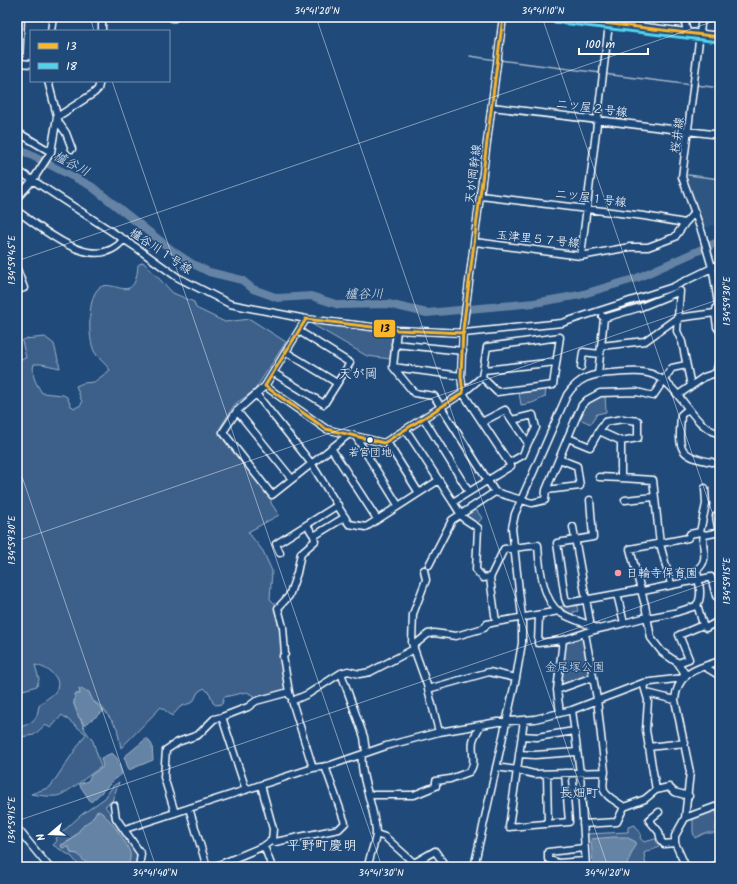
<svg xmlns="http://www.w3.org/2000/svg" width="737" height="884" viewBox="0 0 737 884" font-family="Kalam,'Klee One',sans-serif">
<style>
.built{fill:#2e5683}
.green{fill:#3c618b;stroke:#9eb0c5;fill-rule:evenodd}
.water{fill:#6583a4;stroke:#a3b5c8}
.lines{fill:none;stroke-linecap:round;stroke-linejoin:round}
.stream{stroke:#a3b5c8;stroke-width:1.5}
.river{stroke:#6583a4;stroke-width:8}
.minor-casing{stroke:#fff;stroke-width:9}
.major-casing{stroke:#fff;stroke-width:11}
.minor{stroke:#1f4a7a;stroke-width:6}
.major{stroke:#1f4a7a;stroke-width:8}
.bus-1-casing{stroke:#1f4a7a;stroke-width:6}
.bus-2-casing{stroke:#1f4a7a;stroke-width:6}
.bus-1{stroke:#fab62d;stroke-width:3}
.bus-2{stroke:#53d2ee;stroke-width:3}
.ticks{fill:none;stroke:#fff;stroke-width:1;stroke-opacity:0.45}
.bus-dot{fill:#fff;stroke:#1f4a7a;stroke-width:1.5}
.poi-dot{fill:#ff9aa2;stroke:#1f4a7a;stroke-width:1.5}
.labels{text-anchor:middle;stroke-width:3;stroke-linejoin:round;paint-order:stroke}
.bus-label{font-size:11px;fill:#fff;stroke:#1f4a7a}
.street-label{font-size:12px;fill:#fff;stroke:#1f4a7a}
.poi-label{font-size:12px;fill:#fff;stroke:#1f4a7a;text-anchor:start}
.park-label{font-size:12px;fill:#d8dfe8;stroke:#1f4a7a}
.water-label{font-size:13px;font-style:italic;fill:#d8e0e8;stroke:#1f4a7a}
.neighbourhood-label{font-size:13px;fill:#fff;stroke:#1f4a7a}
.quarter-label{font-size:14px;fill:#fff;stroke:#1f4a7a}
.line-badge{stroke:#1f4a7a;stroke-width:1.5}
.pale-badge-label{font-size:11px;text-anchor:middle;font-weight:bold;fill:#111}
.neatline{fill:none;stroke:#fff;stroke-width:1.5}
.ticks-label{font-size:10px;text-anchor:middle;fill:#fff}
</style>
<rect width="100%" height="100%" fill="#1f4a7a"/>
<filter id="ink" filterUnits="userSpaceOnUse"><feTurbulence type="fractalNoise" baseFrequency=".025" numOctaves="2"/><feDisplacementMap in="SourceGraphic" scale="8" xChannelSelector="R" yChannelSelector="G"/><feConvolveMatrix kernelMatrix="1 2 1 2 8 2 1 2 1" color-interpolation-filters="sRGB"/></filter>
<g filter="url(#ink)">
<path class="built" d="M685 176 720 180V222L702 230Z"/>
<path class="green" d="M143 262 173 293 194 302 196 308 225 322 250 319 286 342 254 391 235 404 220 428 219 434 271 498V503L279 515 248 532 263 551 272 571 270 599 277 606C274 614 279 623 280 631 282 651 283 670 287 690L257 698 247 692 224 697 222 704 216 705 213 703 210 694 204 688 198 692 193 702 180 707 172 716 161 707 121 748 117 728 102 707 93 701 87 692 81 688 80 694H75L74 704 79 716 85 730 93 741 101 767C92 772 65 796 56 796 48 797 39 795 31 794L50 787 86 734 62 715 51 728 45 725 34 735 20 737 17 740V729C24 725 33 724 37 715 38 712 38 709 39 706 42 701 51 697 55 692 65 678 46 667 35 665L39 679 37 686 23 690 17 689V533L21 523 17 517V357L19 359 26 358 22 341 25 339 45 337 54 344 60 368 41 364H34C31 376 36 383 42 393L63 395 67 397 71 406 75 408 81 405 82 402 76 386 83 383 94 382 110 370C105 363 98 359 94 351 88 339 87 297 99 288 113 277 135 308 138 265Z
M310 323 390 332 392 334 390 359 367 356Z
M546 389 545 397 532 403 521 405 519 393Z
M605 394 606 412 597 414 591 424 577 418C585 402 589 400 605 394Z
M475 508 482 518 477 524 466 517 464 514Z
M576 603 578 611 573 612V615L559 607Z
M580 637 583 638 590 675 562 687 559 686 564 641Z
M119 782 112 801 105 806 139 854 136 867H80L72 857 53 845 57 841 56 838 81 815 105 798 113 786ZM92 821 117 829 119 835 125 843 129 866 102 863 96 865 78 854 71 853 69 847 61 845C77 839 79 825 92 821Z
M716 809 717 817 715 833H705L695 838 693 832V817Z
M635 825 641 834 640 838 644 842 659 838 661 845 644 853 646 867H588L586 834 628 832V827Z"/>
<path class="water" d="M79 688 89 692 93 701 104 711 84 725 81 719 79 718 74 704 75 694H80Z
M147 738 152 745 153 760 129 770 124 757Z
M112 753 117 758 122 774C110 782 102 793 91 802L79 784 88 781 91 775 103 767 101 758Z
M99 811C109 817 127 842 130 853 131 857 129 862 129 866 118 865 92 866 84 861 82 860 80 856 78 854L71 853 69 847 62 848 61 845C75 840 75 835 83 826 91 818 90 824 96 812Z
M613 837H626L636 842 626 867H593L591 839Z"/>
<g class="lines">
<path class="stream" d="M470 56 496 60
M499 60 601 73
M604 74 692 85
M696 85 720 88
M688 175 720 179"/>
<path class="river" d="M17 148 91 186 173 251 191 263 209 272 242 280 253 289 278 298 311 296 339 305 388 304 427 313 534 303 580 295 637 278 720 241"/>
<g class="minor-casing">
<path id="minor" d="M21 17 19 63 31 64
M684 17 687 33
M702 17 682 177 702 233 713 271 718 304 715 313 717 327 720 331
M51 31 53 17
M102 31V17
M48 81 59 123 66 133 72 149
M492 107 720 135
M57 117 94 93 98 89 100 81
M17 132 51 152
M17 170 137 248 177 277 230 304 306 319 397 330 464 333 562 323 673 287 720 264
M481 196 644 216 685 223 695 212
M17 198 33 180 51 152 57 117
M17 211C44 229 95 276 124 239
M475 242 581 256 630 247H648L675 237 685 223
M581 256 609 24
M17 269 24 288 17 290
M604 318 641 307 680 291 677 331 682 342 691 386
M306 319 265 386 237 411 223 432 272 495 348 435
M397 330 393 367 461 376
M560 337 553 385 497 392 482 377 487 347Z
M395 344 463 351
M601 346 645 341 677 318 715 313
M286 352 337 383
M393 367 414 393 434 396 495 492
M581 367 583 352 600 354
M484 370 556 362
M274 373 324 404 350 363 299 331
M598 374 604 318 602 316
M265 386 326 429 384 443 463 393 482 377
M257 395 311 463 349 524 366 527 439 480
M678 395 704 377 716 373 720 358
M688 409 681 415C679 447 676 456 712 462
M237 411 292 479
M424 419 469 492
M512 420 533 415 536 428 528 443
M482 422 505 410 528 443 523 455 509 463
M406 430 453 502 511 466 463 393 461 376 463 329 503 17
M599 431 605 422 623 419 638 421V438L621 441
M356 437 398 505
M568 438 590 447 599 431 621 441V478L653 480 660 544 671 584
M387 442 419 493
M331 448 377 519
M599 477 621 478
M546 490 580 486 577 466 559 459
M590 500 593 537 557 543 565 598 567 603 617 594
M625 500 654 497
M453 502 463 518 478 528 476 570 483 578 490 577
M716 516 719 533
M307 525 314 536 345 517
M573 527 590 621 588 625
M700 532 706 504 705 488
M280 553 276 544 338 505
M429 565 452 520 495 492 532 503 545 500 546 490 576 418 582 405 587 400 600 393 637 392 653 396 672 368 686 365
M424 570 426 580 413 614 412 643 427 685 439 732
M697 604 703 625
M559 611 496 622 490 578 504 549 538 545C539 564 542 599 559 612 570 619 585 623 597 628
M539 615 538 643 563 640
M647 618 674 613 696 606C704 597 698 580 697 570 711 558 700 549 704 535
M624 623 647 617
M413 646 428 634 434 633 456 636 484 628 487 624 496 622
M678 663 689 659 679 635 703 625 706 628 720 620
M705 667 720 676
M341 673 364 737 366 752
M683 678 684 672 678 663 662 652 651 638 645 605 630 549 688 538 690 534 700 532 705 535 720 532
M643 683 648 700 646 730 656 790
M428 689 489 672 516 678
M557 690 593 677
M289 692 283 656 285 654 283 627 278 608 289 596 297 573 301 553 315 541 314 536
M647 693 675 700
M572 710 580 773 586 867
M560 713 557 690 563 640 585 633
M222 717 248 707 256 701 289 692 290 696
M524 720 517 770 534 774 605 772 597 699 585 633C598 628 611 627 624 623L617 594 638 590 643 591 711 577 716 596
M522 736 537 737 574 731
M648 747 685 743
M519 754 535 755 576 752
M362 755C359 776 376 810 376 834 375 845 369 856 368 867
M496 767 517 770 509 827 569 822 565 773
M313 768 292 701 308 694 341 673 348 671 359 674 370 672 414 649
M547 774 548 824
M370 795H414L436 786V781L450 779 469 772C477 764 471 751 473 741 474 736 478 731 480 726
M114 805 116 818 141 854 139 867
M624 807 645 799 656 790 669 787 674 792 689 796
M189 808 207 867
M659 812 649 820 659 832 661 841 664 844 675 843
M175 813 164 777 166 750 178 742 198 735 214 719 222 717 246 790
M685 818 720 805
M583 824 617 822 624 807C606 794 600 796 605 772
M17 828 49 867
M125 829 313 768 328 766 386 746 439 732 498 722 535 719 572 710 643 683 683 678
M376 834 385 837 414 863 435 851 446 867
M272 840 275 842 339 829 345 823 325 766
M264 846 272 867
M584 848 548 852V859L558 863 585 861
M214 867 264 846 272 840 273 829 261 785
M474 867 516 678 522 643V617L512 528 515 514 567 395C578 378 591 374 611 373 625 372 642 370 654 375 683 388 690 426 720 434
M686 867 675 843V836L685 818 690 772 675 700C677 673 697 668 720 661"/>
</g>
<g class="major-casing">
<path id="major" d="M173 17H174
M554 17 720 37"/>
</g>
<use href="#minor" class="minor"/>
<use href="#major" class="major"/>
<g class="bus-1-casing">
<path id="bus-1" d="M554 17 720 37
M306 319 397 330 464 333
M265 386 326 429 384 443 463 393
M265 386 306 319
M463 393 461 376 463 329 503 17"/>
</g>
<g class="bus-2-casing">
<path id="bus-2" d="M553 22 719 42"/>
</g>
<use href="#bus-1" class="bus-1"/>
<use href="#bus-2" class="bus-2"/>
</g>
</g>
<path class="ticks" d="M90 17 94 31M316 17 608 867M542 17 720 535M112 81 382 867M17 261 720 19M17 462 156 867M17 541 720 299M17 821 720 579M697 867 720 859"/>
<circle class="bus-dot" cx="370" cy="440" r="3.5"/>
<circle class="poi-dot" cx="618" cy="573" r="4"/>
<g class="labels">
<g class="bus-label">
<text x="370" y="456">若宮団地</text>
</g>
<g class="street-label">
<text transform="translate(592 108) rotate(7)" y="4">二ツ屋２号線</text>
<text transform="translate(677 135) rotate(-82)" y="4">桜井線</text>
<text transform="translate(473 174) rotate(-83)" y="4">天が岡幹線</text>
<text transform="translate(591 198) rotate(7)" y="4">二ツ屋１号線</text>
<text transform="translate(538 239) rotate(6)" y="4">玉津里５７号線</text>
<text transform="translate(161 251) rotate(34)" y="4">櫨谷川１号線</text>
</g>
<g class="poi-label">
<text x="626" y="577">日輪寺保育園</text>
</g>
<g class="park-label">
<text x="575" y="671">金尾塚公園</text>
</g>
<g class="water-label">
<text transform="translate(72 163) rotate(28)" y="5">櫨谷川</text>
<text x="364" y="298">櫨谷川</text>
</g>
<g class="neighbourhood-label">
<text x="358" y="378">天が岡</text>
<text x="579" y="797">長畑町</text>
</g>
<g class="quarter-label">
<text x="322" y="850">平野町慶明</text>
</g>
</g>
<rect class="line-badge" x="373" y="319" width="23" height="19" rx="4" fill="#fab62d"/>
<g class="pale-badge-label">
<text x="385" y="332">13</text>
</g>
<rect width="737" height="884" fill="none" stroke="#1f4a7a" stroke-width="44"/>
<rect x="30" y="30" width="140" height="52" fill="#1f4a7a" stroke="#7992af"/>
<rect x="38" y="43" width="20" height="6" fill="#fab62d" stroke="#7992af"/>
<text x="66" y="50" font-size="12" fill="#ffffff">13</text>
<rect x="38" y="63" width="20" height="6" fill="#53d2ee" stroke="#7992af"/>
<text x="66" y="70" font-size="12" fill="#ffffff">18</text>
<g transform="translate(50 834) rotate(251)" stroke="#1f4a7a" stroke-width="3" paint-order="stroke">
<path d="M0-3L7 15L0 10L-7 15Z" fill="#ffffff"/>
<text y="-6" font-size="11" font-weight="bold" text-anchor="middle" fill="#ffffff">N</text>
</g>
<path d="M579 48v6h69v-6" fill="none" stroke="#ffffff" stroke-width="2"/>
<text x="585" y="48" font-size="12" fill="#ffffff" stroke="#1f4a7a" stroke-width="3" paint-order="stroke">100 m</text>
<rect x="22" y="22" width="693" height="840" class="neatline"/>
<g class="ticks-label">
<text x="317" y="14">34°41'20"N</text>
<text x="543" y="14">34°41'10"N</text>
<text transform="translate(11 260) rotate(-90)" y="4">134°59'45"E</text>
<text transform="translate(726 301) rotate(-90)" y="4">134°59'30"E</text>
<text transform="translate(11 540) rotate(-90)" y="4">134°59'30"E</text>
<text transform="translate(726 581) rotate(-90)" y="4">134°59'15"E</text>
<text transform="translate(11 820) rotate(-90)" y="4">134°59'15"E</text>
<text x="155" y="876">34°41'40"N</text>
<text x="381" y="876">34°41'30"N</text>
<text x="607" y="876">34°41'20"N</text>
</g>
</svg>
